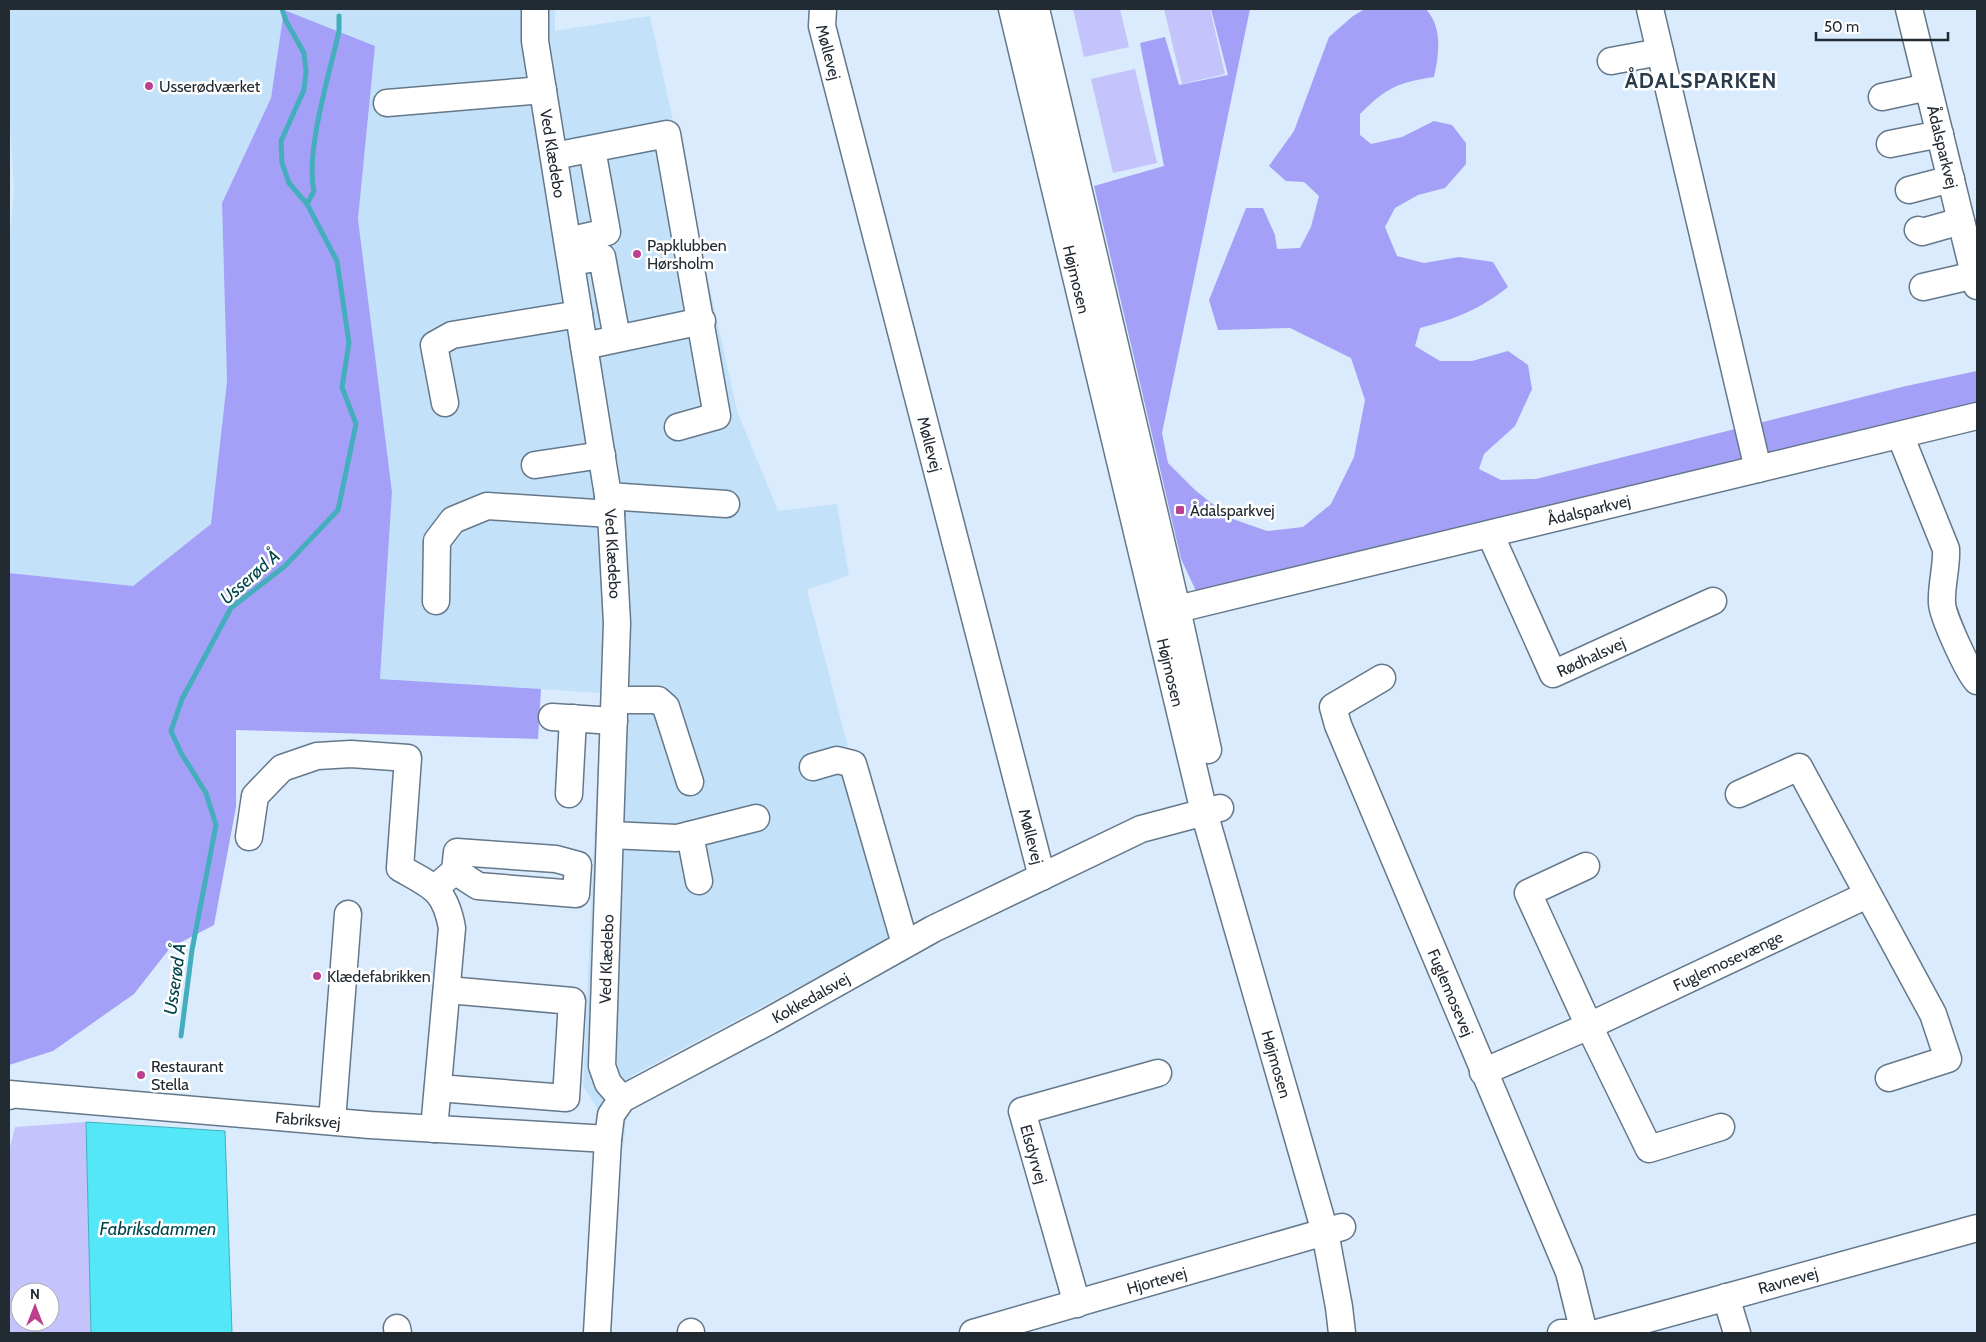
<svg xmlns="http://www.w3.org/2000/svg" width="1986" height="1342" viewBox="0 0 1986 1342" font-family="Cabin,sans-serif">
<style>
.built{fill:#c4e1fa}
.green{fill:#c4c3fc;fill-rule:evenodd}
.forest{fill:#a4a0f8}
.water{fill:#53e7f7;stroke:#44aebc}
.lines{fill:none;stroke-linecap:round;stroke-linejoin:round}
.stream{stroke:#44aebc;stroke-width:5}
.minor-casing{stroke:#64788a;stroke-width:29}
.minor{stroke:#fff;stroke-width:26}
.poi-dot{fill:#bc408f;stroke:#fff;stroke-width:2}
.labels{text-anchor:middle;stroke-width:5;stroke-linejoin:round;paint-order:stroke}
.street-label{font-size:16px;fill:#222a32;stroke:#fff}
.poi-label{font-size:16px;fill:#222a32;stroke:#fff;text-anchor:start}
.water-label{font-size:18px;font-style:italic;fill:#00454c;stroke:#fff}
.district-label{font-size:21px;font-weight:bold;letter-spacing:1px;fill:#2a3c4c;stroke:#fff}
</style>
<rect width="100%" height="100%" fill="#d9ebfc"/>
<path class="built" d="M9 9H555V31L650 16 737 411 778 511 837 504 849 575 807 590 897 935 631 1076 623 1149 583 1086 601 693 380 679 392 492 358 219 375 46 284 11 271 98 222 203 227 381 211 525 133 586 9 573V250L14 189 9 104Z"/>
<path class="green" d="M1073 9H1120L1129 47 1084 57Z
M1164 9H1210L1225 74 1182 84Z
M1135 69 1157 163 1113 173 1091 79Z
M86 1122 91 1333H9V1151L15 1127ZM20 1292H50V1322H20Z"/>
<path class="forest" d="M1211 9H1250L1162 433 1168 463 1195 490 1230 518 1267 531 1303 527 1331 504 1354 457 1365 400 1351 358 1290 328 1218 330 1209 300 1246 208H1263L1275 235 1277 249 1300 248 1311 227 1319 196 1304 182 1286 181 1269 166 1294 131 1329 37 1353 16 1365 9H1426C1443 28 1439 54 1434 77 1397 83 1387 87 1360 114V135L1371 144 1402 137 1434 121 1452 125 1466 143V164L1445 188 1418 195 1395 208 1385 227 1397 256 1424 263 1459 257 1493 262 1508 287C1479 310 1455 319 1420 328L1415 346 1440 361H1472L1508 351 1528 365 1532 389 1515 426 1484 454 1479 469 1501 480 1536 479 1906 386 1977 371V402L1196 591 1181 559 1094 186 1164 166 1140 43 1165 37 1179 85 1228 75Z
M284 10 375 46 358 219 392 492 380 679 541 689 538 739 236 730V807L214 925 170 948 134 994 53 1051 9 1065V573L133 586 211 524 227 381 222 203 271 98Z"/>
<path class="water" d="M86 1122 225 1131 232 1333H91Z"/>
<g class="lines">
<path class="stream" d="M307 204 314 191C305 152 330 72 339 31V16
M181 1036 192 950 216 825 206 793 181 753 171 731 182 699 231 608 285 566 338 510 356 424 342 387 349 343 337 261 307 204 289 183 282 163 281 141 304 90 306 71 304 53 286 21 282 9"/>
<g class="minor-casing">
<g id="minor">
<path id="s1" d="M535 9V41L611 514 617 623 602 1066 608 1083 622 1099"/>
<path id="s2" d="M823 9 822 26 1042 877"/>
<path id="s3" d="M1012 9 1204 812 1325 1232 1339 1307 1342 1333"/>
<path d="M1036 9 1177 609 1208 750"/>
<path d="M1650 9 1758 469"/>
<path id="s4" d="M1909 9 1977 286"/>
<path d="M1611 61 1660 52"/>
<path d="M1882 97 1928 87"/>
<path d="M387 103 543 90"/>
<path d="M1890 144 1940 134"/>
<path d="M554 156 667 134 717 416 678 427"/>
<path d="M1909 190 1951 179"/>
<path d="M1918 230 1922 232 1961 221"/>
<path d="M568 241 607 232 592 149"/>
<path d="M571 262 602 257 617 338"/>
<path d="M1923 287 1975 275"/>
<path d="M584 346 702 321"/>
<path d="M445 403 434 345 452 335 579 314"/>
<path d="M1900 435 1946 549C1947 567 1941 585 1942 603 1942 615 1969 674 1977 681"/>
<path d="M535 465 602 455"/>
<path d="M608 496 726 504"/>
<path id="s5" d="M1490 534 1553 674 1713 601"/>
<path d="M436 601 437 541 453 520 487 506 611 514"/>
<path id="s6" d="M1161 613 1977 416"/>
<path id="s7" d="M1382 678 1333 707 1338 725 1569 1272 1584 1333"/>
<path d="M615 700H658L666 707 690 782"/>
<path d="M552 717 614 721"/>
<path d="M813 767 837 760 853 764 905 944"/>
<path d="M569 794 573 718"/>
<path d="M1739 794 1799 767 1933 1014 1948 1059 1889 1078"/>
<path d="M610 835 677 838 756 818"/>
<path d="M690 835 699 881"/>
<path d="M249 837 255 796 282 768 317 756 351 754 408 758 400 868C432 886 445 889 452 928L434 1129"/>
<path d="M1586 866 1528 893 1589 1026 1649 1149 1721 1127"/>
<path d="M435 888 455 871 457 852 556 859 578 865 576 894 478 886 455 871"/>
<path id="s8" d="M1483 1072 1589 1026 1867 895"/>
<path d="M438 1088 566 1098 572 1001 448 990"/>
<path id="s9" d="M9 1096V1094L370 1125 608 1139"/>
<path d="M332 1121 348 914"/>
<path d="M1726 1297 1737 1333"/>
<path d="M1077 1304 1022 1111 1158 1073"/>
<path d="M397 1328 398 1333"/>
<path d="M691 1332V1333"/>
<path id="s10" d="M597 1333 608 1139 611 1115 622 1099 769 1021 933 929 1141 829 1220 808"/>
<path id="s11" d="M973 1333 1342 1227"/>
<path d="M1561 1333H1572"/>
<path id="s12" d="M1597 1333 1977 1228"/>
</g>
</g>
<use href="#minor" class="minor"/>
</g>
<g class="poi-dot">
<circle cx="149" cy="86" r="5"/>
<circle cx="637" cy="254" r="5"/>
<rect x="1175" y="505" width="10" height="10" rx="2.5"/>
<circle cx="317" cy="976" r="5"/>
<circle cx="141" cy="1075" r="5"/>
</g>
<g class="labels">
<g class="street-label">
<text dy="6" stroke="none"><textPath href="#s2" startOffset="44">Møllevej</textPath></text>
<text dy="6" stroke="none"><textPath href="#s4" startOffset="142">Ådalsparkvej</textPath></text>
<text dy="6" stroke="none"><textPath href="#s1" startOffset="146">Ved Klædebo</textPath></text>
<text dy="6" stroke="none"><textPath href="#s3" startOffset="278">Højmosen</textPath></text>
<text dy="6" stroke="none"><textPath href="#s2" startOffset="449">Møllevej</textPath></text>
<text dy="6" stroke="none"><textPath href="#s6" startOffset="440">Ådalsparkvej</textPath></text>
<text dy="6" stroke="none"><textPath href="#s1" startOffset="551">Ved Klædebo</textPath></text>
<text dy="6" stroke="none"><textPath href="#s5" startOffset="195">Rødhalsvej</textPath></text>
<text dy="6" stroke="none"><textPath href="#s3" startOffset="682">Højmosen</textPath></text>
<text dy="6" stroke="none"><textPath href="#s2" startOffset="854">Møllevej</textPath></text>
<text transform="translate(606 959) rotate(-88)" y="6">Ved Klædebo</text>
<text dy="6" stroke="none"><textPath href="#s8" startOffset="269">Fuglemosevænge</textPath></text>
<text dy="6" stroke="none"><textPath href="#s7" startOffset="366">Fuglemosevej</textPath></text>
<text dy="6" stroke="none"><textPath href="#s10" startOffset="452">Kokkedalsvej</textPath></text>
<text dy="6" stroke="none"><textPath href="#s3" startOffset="1088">Højmosen</textPath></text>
<text dy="6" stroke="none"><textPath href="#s9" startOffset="302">Fabriksvej</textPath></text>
<text transform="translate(1034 1154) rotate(74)" y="6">Elsdyrvej</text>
<text dy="6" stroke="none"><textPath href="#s12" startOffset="198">Ravnevej</textPath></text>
<text dy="6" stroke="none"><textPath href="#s11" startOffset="191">Hjortevej</textPath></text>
</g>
<g class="poi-label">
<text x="159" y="92">Usserødværket</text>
<text x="647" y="251">Papklubben<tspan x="647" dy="18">Hørsholm</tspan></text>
<text x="1190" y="516">Ådalsparkvej</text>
<text x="327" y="982">Klædefabrikken</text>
<text x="151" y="1072">Restaurant<tspan x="151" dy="18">Stella</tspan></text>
</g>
<g class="water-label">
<text transform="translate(250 577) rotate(-41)" y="6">Usserød Å</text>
<text transform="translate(175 979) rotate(-82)" y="6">Usserød Å</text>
<text x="158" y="1235">Fabriksdammen</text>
</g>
<g class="district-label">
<text x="1701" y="88">ÅDALSPARKEN</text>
</g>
</g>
<rect width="1986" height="1342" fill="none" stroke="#222a32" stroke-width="20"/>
<g transform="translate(35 1307)"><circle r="24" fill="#ffffff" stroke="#a7aaad"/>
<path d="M0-4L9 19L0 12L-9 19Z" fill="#bc408f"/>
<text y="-8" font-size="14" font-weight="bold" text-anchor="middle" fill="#222a32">N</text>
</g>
<path d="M1816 32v8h132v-8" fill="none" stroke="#222a32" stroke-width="2.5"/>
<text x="1824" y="32" font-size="15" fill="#222a32" stroke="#ffffff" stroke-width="4" paint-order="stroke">50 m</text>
</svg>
